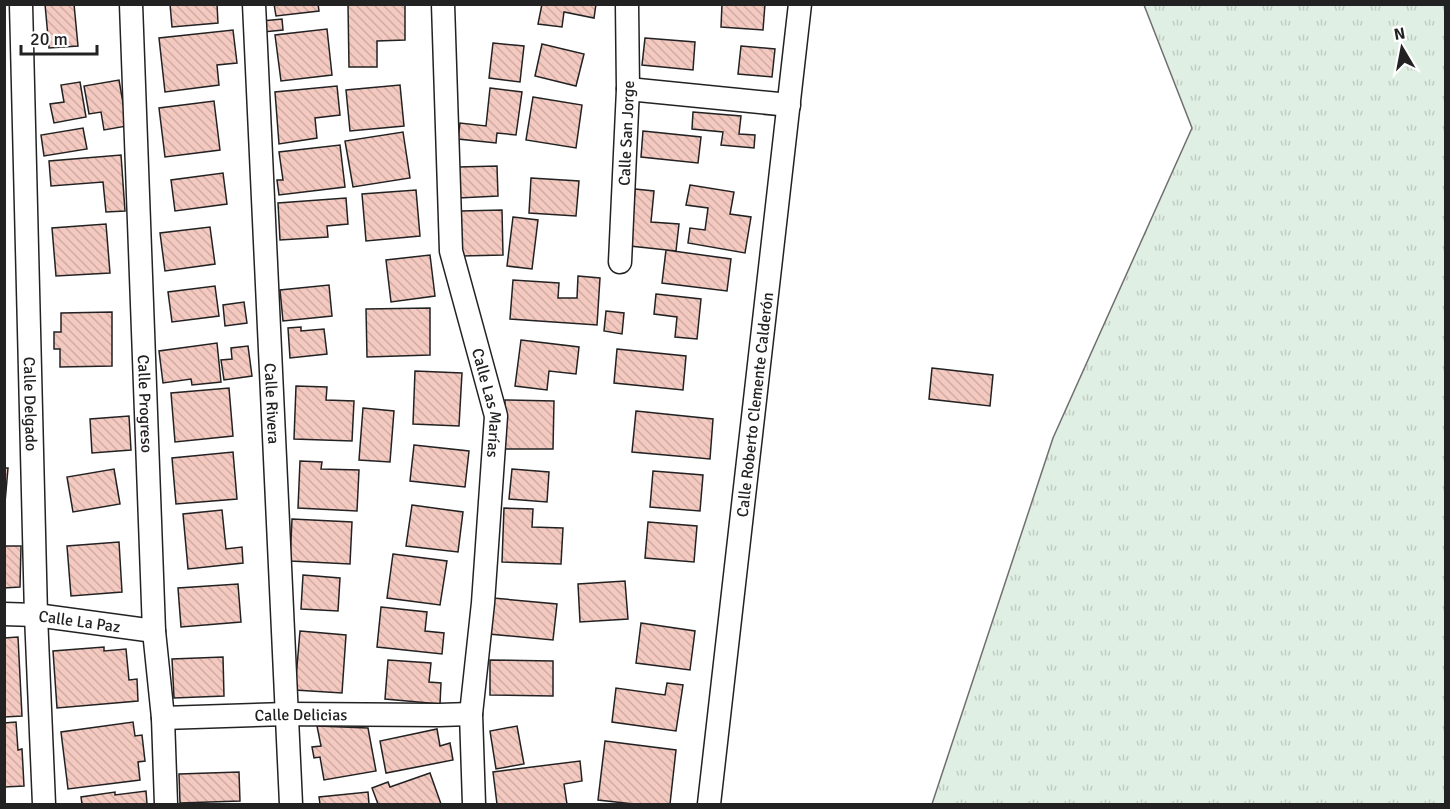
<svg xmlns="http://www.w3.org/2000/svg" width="1450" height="809" viewBox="0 0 1450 809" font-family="Signika,sans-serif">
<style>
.grass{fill:url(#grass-tufts);stroke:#6f6f6f;stroke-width:1.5}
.building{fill:url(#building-back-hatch);stroke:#222;stroke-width:1.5}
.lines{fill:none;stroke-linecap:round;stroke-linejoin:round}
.street-casing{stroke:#222;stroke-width:25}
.street{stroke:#fff;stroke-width:22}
.labels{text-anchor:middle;stroke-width:4.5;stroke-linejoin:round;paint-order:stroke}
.street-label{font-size:16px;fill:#222;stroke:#fff}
</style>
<defs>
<pattern id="grass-tufts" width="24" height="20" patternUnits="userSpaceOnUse" patternTransform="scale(1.5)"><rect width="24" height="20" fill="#e0efe3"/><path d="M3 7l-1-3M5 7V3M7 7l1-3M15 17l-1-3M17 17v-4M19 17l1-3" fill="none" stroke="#c0cdc2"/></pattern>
<pattern id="building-back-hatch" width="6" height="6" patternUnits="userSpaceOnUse" patternTransform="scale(1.5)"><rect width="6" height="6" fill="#f3c9c0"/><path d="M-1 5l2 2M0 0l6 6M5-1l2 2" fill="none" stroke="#d0aca5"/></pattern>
</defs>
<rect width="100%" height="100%" fill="#fff"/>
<path class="grass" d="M1144 5H1445V804H932L1053 438 1192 128Z"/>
<path class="building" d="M45 4H74L78 46 49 48Z
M170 4H217L218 23 172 27Z
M274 4H318L319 11 276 16Z
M405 4V40L377 41V67H349L348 5Z
M542 4H596L594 18 564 12 562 27 538 24Z
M722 4H765L763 30 721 27Z
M282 19 283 30 263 32 262 21Z
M327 29 332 75 281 81 275 35Z
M233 30 237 63 217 65 219 85 165 92 159 38Z
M645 38 695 42 693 70 642 65Z
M493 43 524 46 520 82 489 78Z
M542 44 584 54 576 86 535 76Z
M741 46 775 49 772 77 738 74Z
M119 80 127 126 104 130 101 112 89 114 84 86Z
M80 82 86 117 54 123 50 104 64 102 61 85Z
M400 85 404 126 350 131 346 90Z
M337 86 340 115 315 118 317 138 279 144 275 92Z
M490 88 522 92 516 135 497 133 496 143 458 139 460 123 486 126Z
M533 97 582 105 576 148 526 140Z
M214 101 220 150 165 157 159 108Z
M693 112 741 116 739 134 755 135 754 148 721 145 723 132 692 129Z
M83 128 87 149 44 156 41 135Z
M643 131 701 137 698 163 641 157Z
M403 132 410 178 353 187 345 141Z
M340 145 345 187 279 195 277 180H283L279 152Z
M121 155 125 211 106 212 103 182 51 186 49 161Z
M497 166 498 196 459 198V167Z
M223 173 227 204 175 211 171 180Z
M531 178 579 181 576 216 529 213Z
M690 185 734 192 730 214 751 217 745 253 688 243 690 228 705 230 708 208 686 205Z
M635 189 654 191 651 222 679 224 676 251 630 246Z
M416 190 420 236 366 241 362 194Z
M346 198 348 224 327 226 328 237 280 240 278 203Z
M502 210 503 255 462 256 461 211Z
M513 217 538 220 532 269 507 266Z
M106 224 110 273 56 276 52 228Z
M210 227 215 264 165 271 160 233Z
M666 250 731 259 727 291 662 283Z
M430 255 435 296 391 302 386 260Z
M578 276 600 278 597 325 510 319 513 280 559 283 558 298H577Z
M329 285 332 316 283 321 280 290Z
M215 286 219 316 172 322 168 292Z
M656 294 701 299 697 339 675 337 677 317 654 314Z
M244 302 247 323 225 326 223 305Z
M430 308V355L367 357 366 309Z
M606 311 624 313 622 334 604 331Z
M112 312V366L60 367V349H54V332H61V313Z
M301 327V331L324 329 327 354 290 358 288 328Z
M521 340 579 347 576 374 549 371 547 390 515 386Z
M217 343 221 382 192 385 191 379 163 383 159 351Z
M248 346 252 376 224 380 221 360 232 359 231 348Z
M617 349 686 356 683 390 614 383Z
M932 368 993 375 990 406 929 399Z
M415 371 462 373 459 426 413 424Z
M296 386 327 387 326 400 354 401 352 441 294 439Z
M229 388 233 436 175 442 171 393Z
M505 400 554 401 553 449H504Z
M363 408 394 411 390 462 359 460Z
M636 411 713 419 710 459 632 452Z
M129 416 131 450 92 453 90 419Z
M414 445 469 451 465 487 410 481Z
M233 452 237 499 176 504 172 458Z
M300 461 322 462 321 469 359 470 357 511 298 508Z
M4 468H8L5 503H4Z
M114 469 120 504 73 512 67 477Z
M512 469 549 472 547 502 509 499Z
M653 471 703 475 700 511 650 507Z
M412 505 463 512 458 552 406 546Z
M504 508 533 509 532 527 563 528 561 564 502 562Z
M222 510 226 549 242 547 243 563 188 569 183 514Z
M292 519 352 522 350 564 290 561Z
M648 522 697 526 694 562 645 558Z
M119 542 122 592 71 596 67 546Z
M4 546H21L20 587 4 588Z
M393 554 447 561 440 605 387 598Z
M303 575 340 578 338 611 301 609Z
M625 581 628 619 580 622 578 584Z
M238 584 241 622 181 627 178 588Z
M493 598 557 604 553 640 489 634Z
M381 607 427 612 425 631 444 633 442 654 377 647Z
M641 623 695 631 690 670 636 663Z
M300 631 346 635 342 693 295 690Z
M18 637 22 716 4 717V638Z
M104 647V651L126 649 129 680 137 679 138 701 57 708 53 651Z
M223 657 224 696 174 698 172 659Z
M388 660 431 663 429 682 441 683 440 704 385 699Z
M490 660 553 661V696L490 695Z
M667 683 683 685 676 731 612 722 616 688 665 695Z
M16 722 18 750 22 749 24 786 4 787V723Z
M133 722 135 736 142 735 145 761 138 762 140 780 68 789 61 732Z
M317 726 368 728 376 771 324 780 320 757 314 758 312 747 321 746Z
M517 726 524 764 496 769 490 731Z
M437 729 440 746 450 743 453 760 386 773 380 741Z
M605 741 676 750 670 804H634L598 800Z
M580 761 582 781 564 784 567 804H497L493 772Z
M239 772 240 801 180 803 179 774Z
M430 773 441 804H378L372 788 388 782 390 787Z
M146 791 147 804H82L81 797 115 792V795Z
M368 792 369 804H320L319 797Z"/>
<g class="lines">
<g class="street-casing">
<g id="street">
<path id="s1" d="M21 4 36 615 44 804"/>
<path id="s2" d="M131 4 154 631 163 718 166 804"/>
<path id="s3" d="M254 4 291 804"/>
<path id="s4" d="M443 4 451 251 496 416 483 603 471 714 474 804"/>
<path d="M628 89 789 105"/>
<path id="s5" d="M620 262 628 89 627 4"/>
<path id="s6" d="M4 614 36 615 154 631"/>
<path id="s7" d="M163 718 287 714 439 715 471 714"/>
<path id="s8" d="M709 804 800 4"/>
</g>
</g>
<use href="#street" class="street"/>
</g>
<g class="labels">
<g class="street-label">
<text dy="6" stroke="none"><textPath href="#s5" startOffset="129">Calle San Jorge</textPath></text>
<text dy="6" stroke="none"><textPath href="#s4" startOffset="404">Calle Las Marías</textPath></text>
<text dy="6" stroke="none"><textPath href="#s1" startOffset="400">Calle Delgado</textPath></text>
<text dy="6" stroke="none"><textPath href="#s2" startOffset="400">Calle Progreso</textPath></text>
<text dy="6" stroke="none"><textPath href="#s3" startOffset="400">Calle Rivera</textPath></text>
<text dy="6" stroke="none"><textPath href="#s8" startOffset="402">Calle Roberto Clemente Calderón</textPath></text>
<text dy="6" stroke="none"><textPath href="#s6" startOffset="76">Calle La Paz</textPath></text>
<text dy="6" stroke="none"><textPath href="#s7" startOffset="138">Calle Delicias</textPath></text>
</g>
</g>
<rect width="1450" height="809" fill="none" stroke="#222222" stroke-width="12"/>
<g transform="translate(1402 48) rotate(350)" stroke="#ffffff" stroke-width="4.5" paint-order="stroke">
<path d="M0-4.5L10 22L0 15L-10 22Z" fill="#222222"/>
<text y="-9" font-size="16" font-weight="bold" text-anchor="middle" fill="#222222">N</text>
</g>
<path d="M21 45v9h76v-9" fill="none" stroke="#222222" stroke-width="3"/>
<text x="30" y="45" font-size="18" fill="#222222" stroke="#ffffff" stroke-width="4.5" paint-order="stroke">20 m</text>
</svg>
